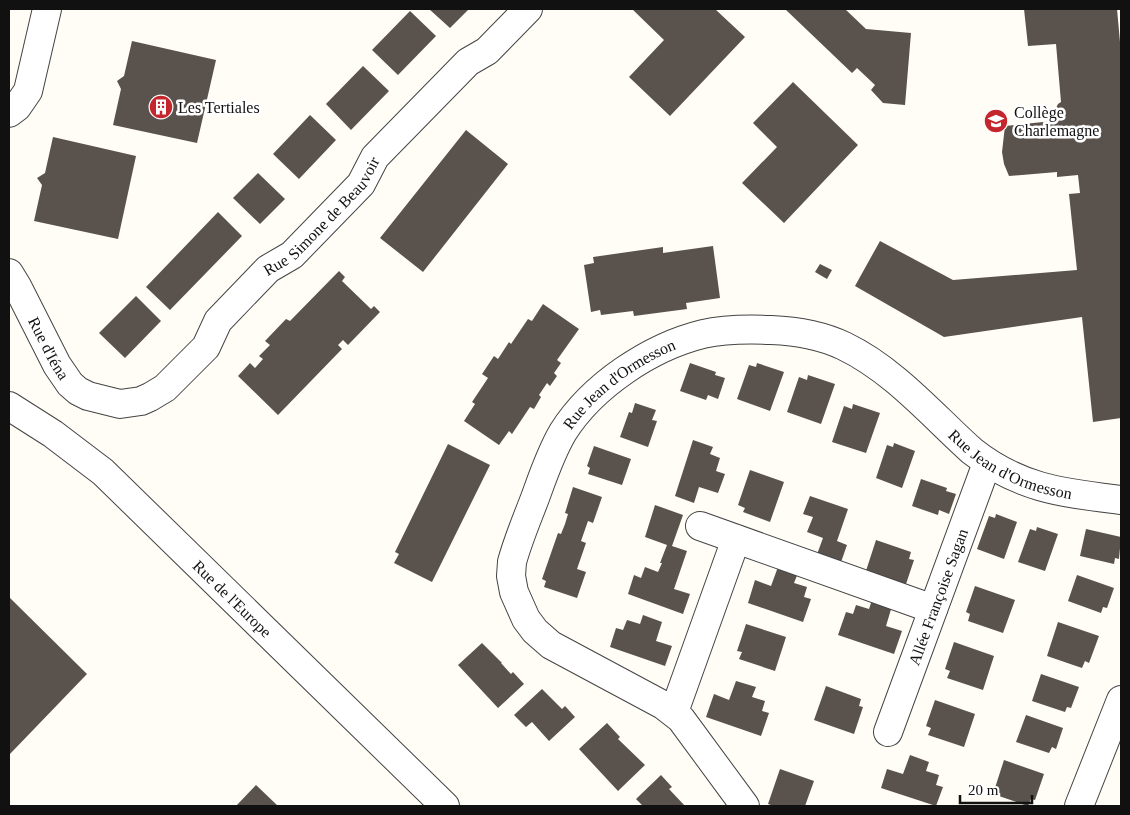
<svg xmlns="http://www.w3.org/2000/svg" width="1130" height="815" viewBox="0 0 1130 815" font-family="'Times New Roman',serif">
<style>
.building{fill:#5a524d}
.lines{fill:none;stroke-linecap:round;stroke-linejoin:round}
.minor-casing{stroke:#444;stroke-width:30}
.minor{stroke:#fff;stroke-width:28}
.labels{text-anchor:middle;stroke-width:5;stroke-linejoin:round;paint-order:stroke}
.poi-label{font-size:16px;fill:#111;stroke:#fff;text-anchor:start}
.street-label{font-size:16px;fill:#111;stroke:#fff}
</style>
<rect width="100%" height="100%" fill="#fffdf5"/>
<path class="building" d="M429 9H469L450 28Z
M632 9H715L745 37 670 116 629 77 664 40Z
M785 9H845L866 29 911 33 905 105 883 103 871 90 875 85 857 68 852 73Z
M1024 9H1117L1121 53V418L1093 422 1082 317 944 337 855 286 880 241 953 280 1077 270 1069 194 1080 193 1078 175 1057 177V172L1009 176 1004 164 1002 152 1005 126 1063 120 1062 115 1058 113 1056 108 1058 104 1061 102 1056 44 1028 46Z
M410 11 436 36 398 75 372 50Z
M132 41 216 60 197 143 113 125 121 89 117 81 124 76Z
M363 66 389 91 351 130 326 104Z
M793 82 858 145 784 223 742 183 777 147 753 123Z
M310 115 336 140 299 179 273 154Z
M466 130 508 164 423 272 380 238Z
M53 137 136 156 118 239 34 221 42 185 37 178 45 173Z
M258 173 285 199 260 224 233 198Z
M218 212 242 236 170 310 146 287Z
M713 246 720 298 686 303 687 309 634 316 633 311 601 315 600 310 591 312 584 265 594 263 593 257 663 247V253Z
M820 264 832 270 827 279 815 272Z
M339 271 345 277 342 281 371 309 374 306 380 312 348 345 343 340 338 345 342 349 278 415 238 376 250 363 255 368 263 359 259 356 270 345 265 341 286 319 290 321Z
M136 296 161 321 125 358 99 333Z
M543 304 579 329 557 360 561 363 554 373 557 376 550 386 547 383 539 395 541 397 534 409 530 407 512 434 509 431 499 445 464 421 475 404 472 402 488 378 482 374 494 356 498 359 509 342 511 344 528 319 532 321Z
M690 363 716 372 715 375 725 378 718 399 708 395 706 400 680 391Z
M757 363 784 372 770 411 737 399 749 365 756 367Z
M808 375 835 384 821 424 787 412 799 377 807 380Z
M635 403 656 410 652 420 657 421 648 447 620 437 629 412 632 413Z
M853 404 880 413 866 453 832 442 844 406 852 409Z
M693 440 713 447 710 454 720 458 716 471 725 474 718 493 699 487 694 503 675 496Z
M894 443 915 451 902 488 876 478 887 445 893 447Z
M448 444 490 465 432 582 394 563 399 554 395 552Z
M594 446 631 459 622 485 588 474 590 468 587 466Z
M750 470 784 482 770 522 743 512 745 508 738 505Z
M921 479 947 488 946 491 956 494 949 514 939 510 938 515 912 506Z
M573 487 602 497 593 523 588 521 581 541 586 543 577 569 586 572 577 598 544 587 546 581 542 579 558 533 561 534 565 524 568 514 565 513Z
M810 496 848 509 837 541 847 545 840 565 816 557 823 538 807 532 813 517 803 514Z
M655 505 683 515 672 546 687 551 674 589 690 594 683 614 628 594 634 575 641 578 645 567 658 572 662 563H660L667 545 645 537Z
M996 514 1017 522 1004 559 977 549 989 516 995 518Z
M1037 527 1058 534 1045 571 1018 562 1030 529 1036 531Z
M1086 529 1121 537 1119 559 1115 558 1114 564 1080 556Z
M876 540 911 552 909 559 914 560 905 587 865 574Z
M778 567 798 573 794 583 807 587 804 597 811 599 803 622 748 603 755 580 771 586Z
M1077 575 1114 588 1107 608 1103 607 1101 613 1068 601Z
M975 586 1015 600 1003 633 968 621 970 614 966 612Z
M9 597 87 674 9 755Z
M872 600 892 606 886 626 902 631 894 654 838 635 846 612 853 614 856 605 869 609Z
M643 615 662 622 656 641 672 646 665 666 610 647 616 628 623 630 627 620 640 624Z
M1058 622 1099 636 1089 663 1085 661 1082 668 1047 656Z
M746 624 786 637 775 671 739 659 742 652 737 651Z
M954 642 994 656 983 690 947 678 950 671 945 669Z
M482 643 502 663H501L511 674 513 672 524 684 498 708 458 665Z
M1041 674 1079 687 1071 708 1067 707 1065 712 1032 701Z
M736 681 756 687 752 697 765 701 762 711 769 713 761 736 706 717 714 694 729 700Z
M826 686 861 699 859 706 863 707 854 734 814 720Z
M542 689 562 709 565 706 575 717 549 741 532 722 526 727 514 715Z
M935 700 975 714 964 747 928 735 931 728 926 726Z
M1026 715 1063 728 1056 749 1052 747 1049 753 1016 742Z
M607 723 620 737 618 739 645 765 618 791 579 749Z
M910 755 929 762 926 771 939 775 936 785 943 787 936 806 881 788 887 769 903 774Z
M1004 760 1044 774 1035 800 1031 799 1028 806 993 794Z
M780 769 814 781 805 806H774L768 804Z
M661 775 672 787 669 789 685 806H643L636 799Z
M256 785 278 806H236Z"/>
<g class="lines">
<g class="minor-casing">
<g id="minor">
<path d="M9 113 17 107 28 91 47 9"/>
<path id="s1" d="M9 273 17 286 57 365 70 384 78 391 88 396 120 404 141 401 150 397 165 388 206 347 218 321 268 269 292 255 361 184 375 157 468 62 487 51 528 9"/>
<path id="s2" d="M9 406 53 434 103 472 445 806"/>
<path d="M700 526 933 609"/>
<path d="M674 712 736 539"/>
<path id="s3" d="M888 732 987 463"/>
<path id="s4" d="M745 806 681 719 663 705 551 645 535 631 526 619 514 592 511 576 512 562C518 540 527 519 535 498 543 476 551 452 563 432 592 386 650 347 703 334 725 329 748 329 771 330 796 331 821 335 844 346 894 370 932 415 972 451 1020 489 1064 493 1121 500"/>
<path d="M1079 806 1121 700"/>
</g>
</g>
<use href="#minor" class="minor"/>
</g>
<defs>
<g id="building-disc" transform="scale(1.25)"><circle r="9.5" fill="#c4262e" stroke="#fff"/><path d="M-4-6H4V6H1V3H-1V6H-4ZM-2.5-4.3h1.7v1.8h-1.7ZM.8-4.3h1.7v1.8H.8ZM-2.5-1h1.7V.8h-1.7ZM.8-1h1.7V.8H.8Z" fill="#fff"/></g>
<g id="school-disc" transform="scale(1.25)"><circle r="9.5" fill="#c4262e" stroke="#fff"/><path d="M0-5L7-2L0 1L-7-2ZM-4 1L0 2.5L4 1V4Q0 6-4 4Z" fill="#fff"/></g>
</defs>
<g fill-rule="evenodd">
<use href="#building-disc" x="161" y="107"/>
<use href="#school-disc" x="996" y="121"/>
</g>
<g class="labels">
<g class="poi-label">
<text x="178" y="113">Les Tertiales</text>
<text x="1014" y="118">Collège<tspan x="1014" dy="18">Charlemagne</tspan></text>
</g>
<g class="street-label">
<text dy="6" stroke="none"><textPath href="#s1" startOffset="465">Rue Simone de Beauvoir</textPath></text>
<text dy="6" stroke="none"><textPath href="#s1" startOffset="85">Rue d'Iéna</textPath></text>
<text dy="6" stroke="none"><textPath href="#s4" startOffset="569">Rue Jean d'Ormesson</textPath></text>
<text dy="6" stroke="none"><textPath href="#s4" startOffset="1019">Rue Jean d'Ormesson</textPath></text>
<text dy="6" stroke="none"><textPath href="#s3" startOffset="144">Allée Françoise Sagan</textPath></text>
<text dy="6" stroke="none"><textPath href="#s2" startOffset="296">Rue de l'Europe</textPath></text>
</g>
</g>
<rect width="1130" height="815" fill="none" stroke="#111111" stroke-width="20"/>
<path d="M960 795v8h72v-8" fill="none" stroke="#111111" stroke-width="2.5"/>
<text x="968" y="795" font-size="15" fill="#111111" stroke="#ffffff" stroke-width="4" paint-order="stroke">20 m</text>
</svg>
